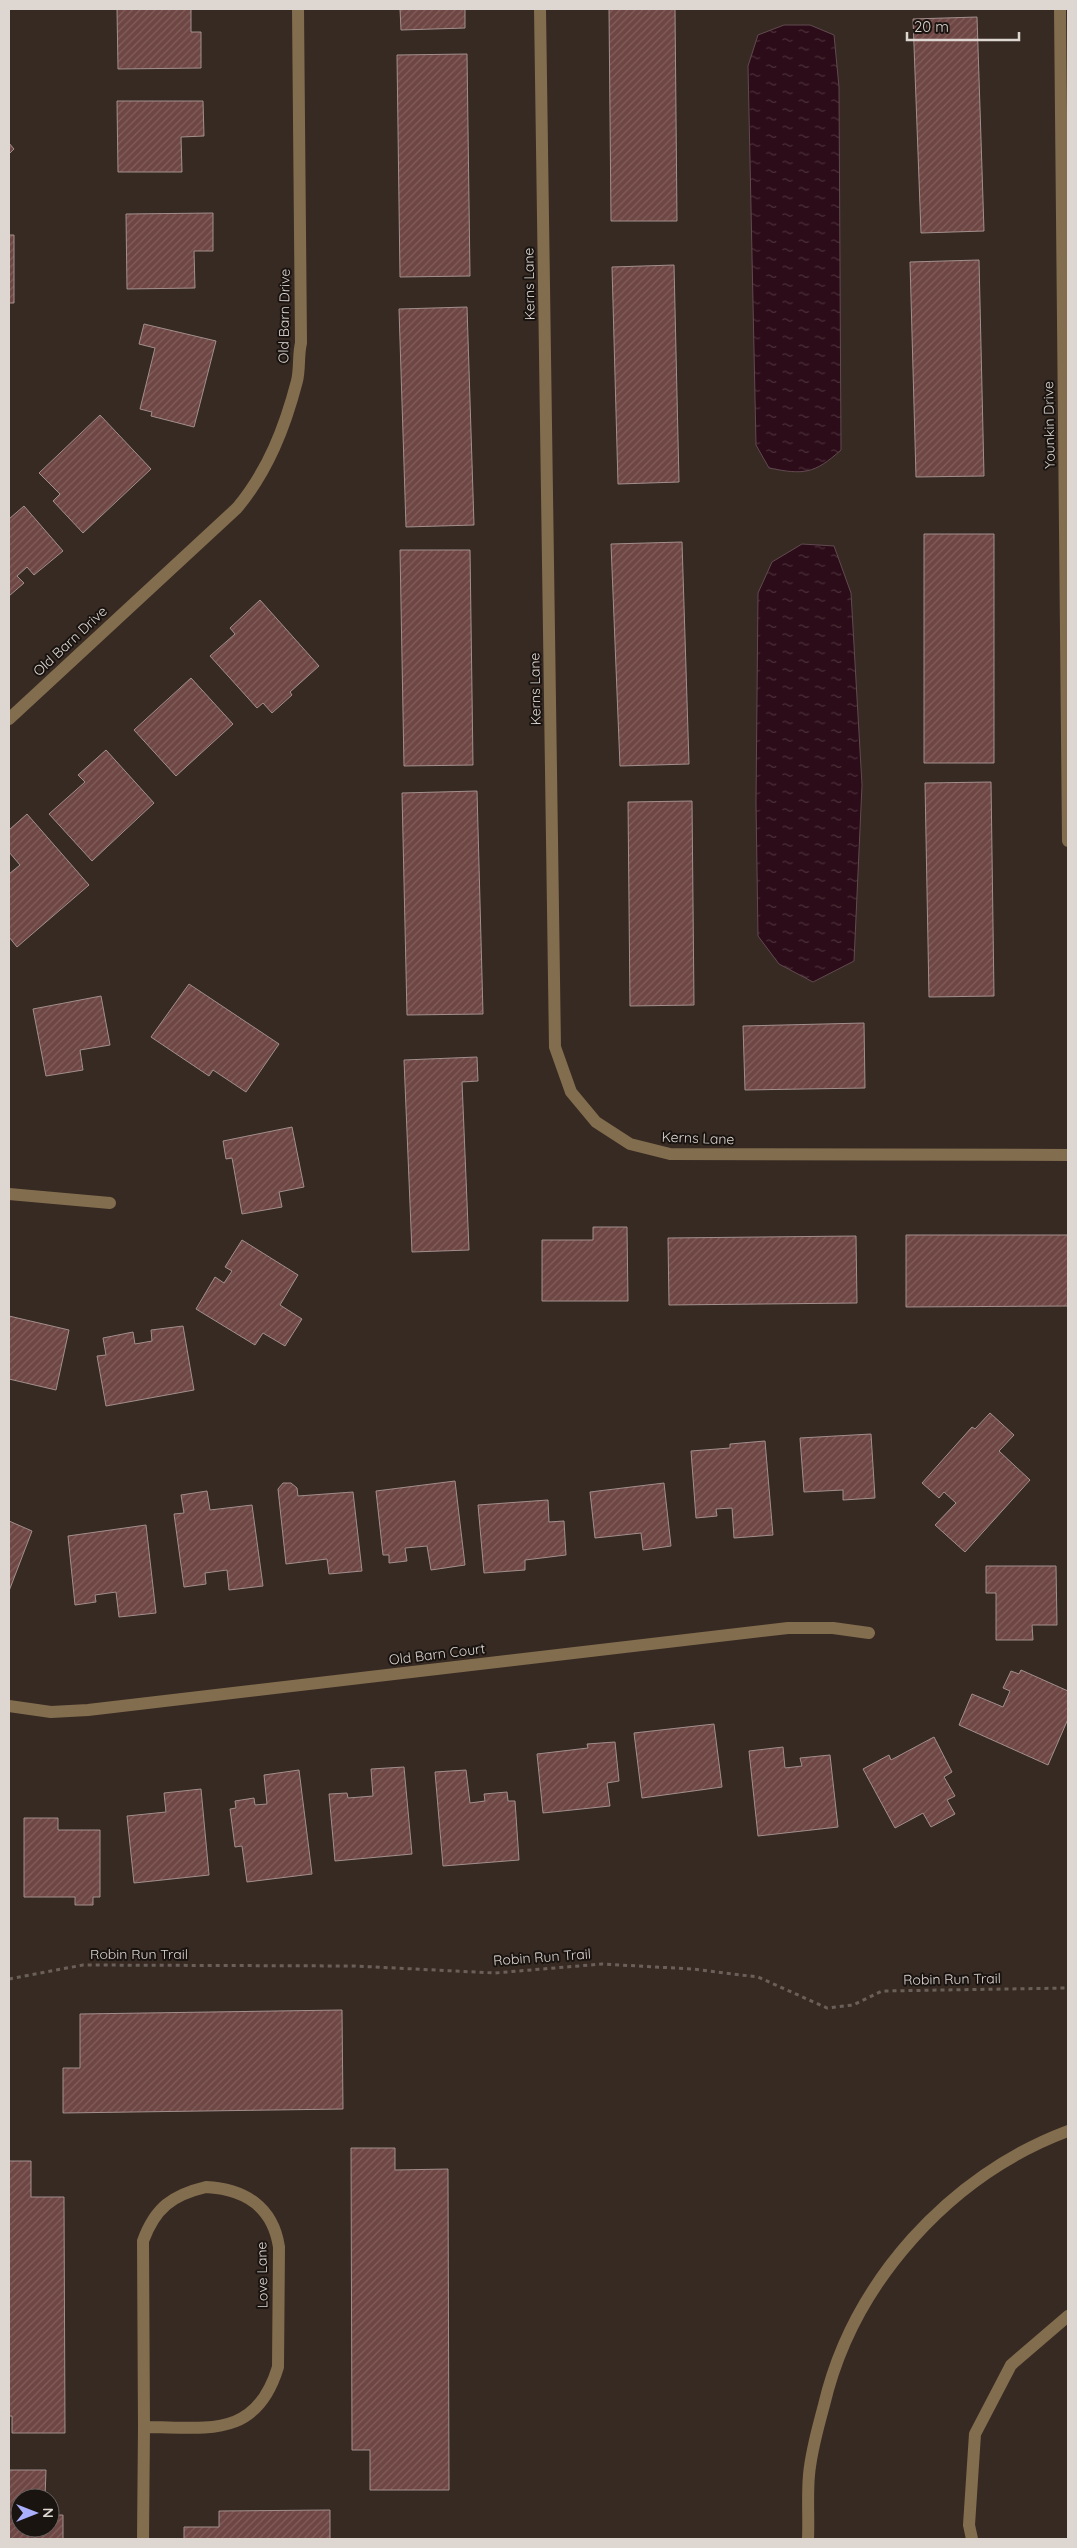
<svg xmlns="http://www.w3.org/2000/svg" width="1077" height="2548" viewBox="0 0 1077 2548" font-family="Quicksand,sans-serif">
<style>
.water{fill:url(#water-ripples);stroke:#614950}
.building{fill:url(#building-hatch);stroke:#a28f8d}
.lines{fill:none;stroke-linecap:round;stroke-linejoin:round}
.path{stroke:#6b6059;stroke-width:3;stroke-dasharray:4 4;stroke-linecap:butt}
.minor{stroke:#826d4e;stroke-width:12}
.labels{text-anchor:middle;stroke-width:4;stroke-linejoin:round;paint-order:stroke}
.street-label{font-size:14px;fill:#ded6d1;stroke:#1a1411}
</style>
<defs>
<pattern id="water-ripples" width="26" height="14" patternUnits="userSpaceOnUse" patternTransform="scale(1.25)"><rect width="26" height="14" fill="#2c0c18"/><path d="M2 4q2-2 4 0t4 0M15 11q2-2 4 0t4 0" fill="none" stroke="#4a2f39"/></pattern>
<pattern id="building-hatch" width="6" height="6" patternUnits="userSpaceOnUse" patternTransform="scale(1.25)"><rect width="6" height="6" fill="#6e4643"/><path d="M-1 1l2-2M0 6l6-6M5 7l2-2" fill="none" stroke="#82605d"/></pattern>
</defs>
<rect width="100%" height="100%" fill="#372a23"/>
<path class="water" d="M784 25H810L834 35 839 87 841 450C814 474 804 475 769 468L756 445 748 66 758 35Z
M802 544 834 546 851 593 862 785 854 961 813 982 779 964 758 936 756 803 758 593 772 562Z"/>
<path class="building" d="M117 9H191V32H201V68L118 69Z
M400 9H465V28L401 30Z
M609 9H675L677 221H611Z
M977 17 984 231 921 233 913 19Z
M467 54 470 276 400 277 397 55Z
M117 101H203L204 136 181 137 182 172H118Z
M9 143 14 149 9 154Z
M213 213V251H194L195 288 127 289 126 214Z
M9 235H14V303H9Z
M979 260 984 476 916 477 910 262Z
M674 265 679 482 618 484 612 267Z
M467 307 474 525 406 527 399 309Z
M144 324 216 341 194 427 151 416 152 412 140 409 155 348 139 344Z
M100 415 151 469 83 533 53 501 60 494 39 473Z
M24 506 63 551 34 575 27 567 17 576 24 583 9 596V519Z
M924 534H994V763H924Z
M682 542 689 764 620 766 611 544Z
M400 550H470L473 765 404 766Z
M260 600 319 666 290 692 292 695 272 713 263 703 257 708 210 656 235 634 230 628Z
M191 678 233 724 176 776 134 730Z
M106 750 154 803 92 861 49 814 85 782 78 775Z
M991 782 994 996 929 997 925 783Z
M477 791 483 1014 407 1015 402 793Z
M692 801 694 1005 630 1006 628 802Z
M27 814 89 885 17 947 9 937V874L20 865 9 852V830Z
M189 984 279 1044 246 1092 213 1070 209 1076 151 1037Z
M101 996 110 1045 80 1050 83 1070 46 1076 33 1009Z
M864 1023 865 1088 745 1090 743 1026Z
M477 1057 478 1081 462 1082 469 1250 412 1252 404 1060Z
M292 1127 304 1187 279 1192 282 1207 242 1214 232 1158 226 1159 223 1141Z
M593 1227H627L628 1301H542V1240H593Z
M906 1235H1068V1306L906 1307Z
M856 1236 857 1303 669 1305 668 1238Z
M242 1240 298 1275 280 1305 302 1319 285 1346 263 1333 255 1345 196 1309 215 1277 224 1283 232 1271 225 1267Z
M9 1316 69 1330 56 1390 9 1379Z
M183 1326 194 1390 106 1406 97 1356 106 1355 103 1338 133 1332 135 1344 152 1341 151 1330Z
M990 1413 1014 1435 999 1451 1030 1480 965 1552 935 1525 956 1503 944 1492 939 1498 922 1483 972 1427 975 1429Z
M871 1434 875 1498 843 1500V1490L804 1492 800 1438Z
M765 1441 773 1535 734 1538 732 1508 716 1509 717 1516 696 1518 691 1451 730 1448V1444Z
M455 1481 465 1565 431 1570 427 1546 405 1548 407 1561 389 1563V1555H383L376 1491Z
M283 1483H291L297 1488 298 1496 353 1492 362 1571 329 1574 327 1559 286 1564 278 1489Z
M664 1483 671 1546 643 1550 641 1533 595 1538 590 1492Z
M207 1491 210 1510 252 1505 263 1586 229 1590 227 1570 205 1573 206 1584 184 1587 174 1514 184 1513 181 1495Z
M548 1500 549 1522 564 1521 566 1555 525 1560V1570L484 1573 478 1505Z
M9 1521 32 1531 9 1591Z
M146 1525 156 1613 119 1617 116 1592 95 1595 96 1602 75 1605 68 1536Z
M986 1566H1056L1057 1625H1032L1033 1640H996V1593H986Z
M1021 1670 1068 1691V1719L1048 1765 959 1725 972 1694 1003 1707 1010 1691 1003 1688 1011 1671 1019 1674Z
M714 1724 722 1787 642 1798 634 1733Z
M934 1737 952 1772 944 1777 955 1796 947 1800 955 1814 931 1827 923 1813 895 1828 863 1769 889 1755 891 1760Z
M615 1742 619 1781 607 1783 610 1806 543 1813 537 1754 588 1748 587 1744Z
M783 1747 785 1768 802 1766 800 1758 830 1755 838 1827 758 1836 749 1751Z
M404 1767 412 1854 335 1861 329 1794 347 1793 348 1798 373 1796 371 1769Z
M299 1770 312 1874 247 1882 242 1846 235 1847 230 1809 236 1808 235 1801 254 1798 255 1805 267 1804 264 1775Z
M466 1770 470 1803 485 1801 484 1794 507 1792 508 1801H515L519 1860 443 1866 435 1772Z
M201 1789 209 1875 134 1883 127 1816 166 1812 164 1793Z
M24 1818H58V1830H100V1897H93V1905H75V1897H24Z
M342 2010 343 2109 63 2113V2068H80V2014Z
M351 2148H395V2170L448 2169 449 2490H370V2450H352Z
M9 2161H31V2197H64L65 2433H12V2416H9Z
M9 2470H46L45 2498H20V2528H50V2515H63V2539H9Z
M330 2510V2539H184V2527H219V2511Z"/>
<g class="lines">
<path class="path" d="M9 1979 83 1965 355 1966 495 1973 602 1964 692 1969 758 1977 827 2008 853 2005 882 1991 1068 1988"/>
<path class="minor" d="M540 9 555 1047 571 1092 596 1122 630 1144 670 1154 1068 1155
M1060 9 1068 841
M9 719 237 508C268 471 285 427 297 381 300 369 298 355 301 343L298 9
M9 1194 110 1203
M9 1706 51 1712 88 1710 788 1628H833L869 1633
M206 2187C245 2189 273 2207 279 2247L278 2367C256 2440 206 2427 144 2427L143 2241C155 2208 172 2195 206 2187Z
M143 2539 144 2427
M808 2539C809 2518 807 2496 809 2475 811 2451 818 2428 824 2405 853 2282 950 2175 1068 2131
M972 2539 969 2525 975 2434 1011 2365 1068 2316"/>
</g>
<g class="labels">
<g class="street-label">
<text transform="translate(529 284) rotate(-91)" y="5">Kerns Lane</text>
<text transform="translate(284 316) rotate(-89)" y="5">Old Barn Drive</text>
<text transform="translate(1049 425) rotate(-91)" y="5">Younkin Drive</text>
<text transform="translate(70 641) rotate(-43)" y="5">Old Barn Drive</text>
<text transform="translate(535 689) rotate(-91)" y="5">Kerns Lane</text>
<text transform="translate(698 1138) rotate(2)" y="5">Kerns Lane</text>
<text transform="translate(437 1654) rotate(-7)" y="5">Old Barn Court</text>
<text x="139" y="1959">Robin Run Trail</text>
<text transform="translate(542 1957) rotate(-4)" y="5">Robin Run Trail</text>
<text transform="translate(952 1979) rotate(-1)" y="5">Robin Run Trail</text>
<text transform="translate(262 2275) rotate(-91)" y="5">Love Lane</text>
</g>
</g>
<rect width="1077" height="2548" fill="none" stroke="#ded6d1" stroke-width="20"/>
<g transform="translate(35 2513) rotate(90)"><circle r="24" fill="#1a1411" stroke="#68625e"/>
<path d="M0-4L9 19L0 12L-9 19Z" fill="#aab0fb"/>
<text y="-8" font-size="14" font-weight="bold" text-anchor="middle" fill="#ded6d1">N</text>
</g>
<path d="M907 32v8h112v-8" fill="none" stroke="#ded6d1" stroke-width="2.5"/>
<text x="914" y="32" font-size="15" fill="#ded6d1" stroke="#1a1411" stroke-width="4" paint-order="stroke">20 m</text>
</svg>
